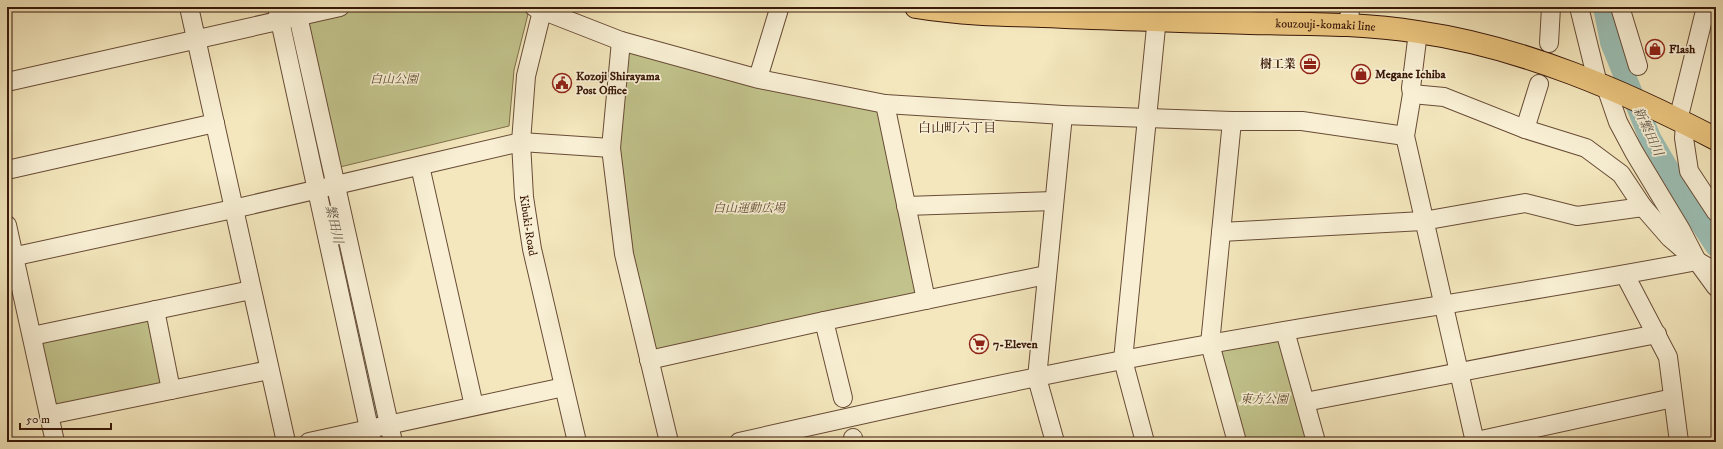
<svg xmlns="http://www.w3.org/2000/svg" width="1723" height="449" viewBox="0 0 1723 449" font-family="'IM FELL DW Pica','Noto Serif JP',serif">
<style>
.green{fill:#c2c38c;stroke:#7e6e4a}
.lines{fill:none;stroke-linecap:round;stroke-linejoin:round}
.river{stroke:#9cbfb5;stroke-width:22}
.minor-casing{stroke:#684c36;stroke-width:20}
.major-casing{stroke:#391809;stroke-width:24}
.minor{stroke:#f8efd4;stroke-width:18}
.major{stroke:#eac47e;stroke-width:22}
.labels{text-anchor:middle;stroke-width:3.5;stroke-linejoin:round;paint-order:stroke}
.street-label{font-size:12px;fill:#391809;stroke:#f8efd4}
.poi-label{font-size:12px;font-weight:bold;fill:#391809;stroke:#f8efd4;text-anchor:start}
.park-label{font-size:12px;font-style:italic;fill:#624b30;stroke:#f8efd4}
.neighbourhood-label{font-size:13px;fill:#391809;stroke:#f8efd4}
.water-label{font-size:13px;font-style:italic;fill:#5c5245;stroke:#f8efd4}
</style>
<rect width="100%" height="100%" fill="#f4e7bd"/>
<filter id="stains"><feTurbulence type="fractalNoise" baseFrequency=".005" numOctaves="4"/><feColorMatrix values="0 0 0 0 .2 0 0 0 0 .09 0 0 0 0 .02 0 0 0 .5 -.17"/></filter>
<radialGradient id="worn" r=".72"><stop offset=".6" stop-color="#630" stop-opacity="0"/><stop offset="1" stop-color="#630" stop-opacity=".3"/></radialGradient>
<path class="green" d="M352 7H522L529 10 514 70 509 126 340 167 307 17Z
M630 53 876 111 881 115 919 292 916 297 659 351 655 349 633 252 620 148 626 56Z
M148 318 163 387 53 406 39 345 43 340Z
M1278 341 1283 344 1310 442H1242L1221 351Z"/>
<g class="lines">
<path class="river" d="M1604 7 1611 42 1650 138 1689 205 1716 246
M327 196 383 442"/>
<g class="minor-casing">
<g id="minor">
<path d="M189 7 286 442"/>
<path d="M277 7 372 442"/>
<path d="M296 7 393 442"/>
<path d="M534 7 621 41 759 79 885 104 1063 115 1232 121H1302L1405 136"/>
<path id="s1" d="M543 7 526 76 521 142 524 197 532 249 577 442"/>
<path d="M1579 7 1598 84"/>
<path d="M1620 7 1638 66"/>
<path d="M1349 25 1350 7"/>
<path d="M1418 32 1411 88 1412 94 1405 136 1475 442"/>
<path d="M621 41 611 148 624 254 669 442"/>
<path d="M1549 43 1551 7"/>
<path d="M758 78 779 9"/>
<path d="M7 82 340 7"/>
<path d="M1606 87 1618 122 1634 152 1681 230 1697 261 1716 287"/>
<path d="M1412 94 1444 97 1525 129 1586 148 1621 174 1643 207 1670 238 1697 261 1716 272"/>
<path d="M885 104 926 300"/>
<path d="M1678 120 1706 7"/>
<path d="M1232 121 1210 344 1237 442"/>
<path d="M1685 123 1684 138 1689 171 1716 212"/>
<path d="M1525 129 1539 84"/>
<path d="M420 166 474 406"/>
<path d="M7 170 215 123"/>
<path d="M906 206 1054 201"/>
<path d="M7 225 55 442"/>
<path d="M1221 232 1423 221 1525 203 1577 216 1643 207"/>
<path d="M7 258 233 209 521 142 611 148"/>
<path d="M1625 275 1668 357 1679 442"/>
<path d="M155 310 171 390"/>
<path d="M824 321 843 398"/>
<path d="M1285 331 1316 442"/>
<path d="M32 336 251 290"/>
<path d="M649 360 824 321 1046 275"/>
<path d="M1305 402 1657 334"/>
<path d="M49 415 269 370"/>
<path d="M853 438 854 442"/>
<path d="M309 442 564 387"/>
<path d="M739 442C895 407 1051 372 1209 344 1371 315 1535 292 1697 261"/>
<path d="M1055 442 1037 378 1063 115"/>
<path d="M1145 442 1123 360 1158 7"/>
<path d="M1472 442 1673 398"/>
</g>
</g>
<g class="major-casing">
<g id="major">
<path id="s2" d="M916 7C958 14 1001 15 1043 16 1112 19 1181 21 1249 23 1306 24 1362 23 1418 32 1522 47 1624 91 1716 139"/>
</g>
</g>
<use href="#minor" class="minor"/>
<use href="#major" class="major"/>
</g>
<defs>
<g id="shop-ring" transform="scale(1)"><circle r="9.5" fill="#f8efd4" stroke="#8f2418" stroke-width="1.5"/><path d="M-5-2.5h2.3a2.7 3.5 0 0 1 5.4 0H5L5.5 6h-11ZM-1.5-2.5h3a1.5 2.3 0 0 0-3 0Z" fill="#8f2418"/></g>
<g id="office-ring" transform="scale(1)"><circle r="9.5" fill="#f8efd4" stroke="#8f2418" stroke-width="1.5"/><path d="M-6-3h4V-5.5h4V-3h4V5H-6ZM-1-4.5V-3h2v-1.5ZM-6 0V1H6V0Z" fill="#8f2418"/></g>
<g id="civic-ring" transform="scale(1)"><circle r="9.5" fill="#f8efd4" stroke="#8f2418" stroke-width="1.5"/><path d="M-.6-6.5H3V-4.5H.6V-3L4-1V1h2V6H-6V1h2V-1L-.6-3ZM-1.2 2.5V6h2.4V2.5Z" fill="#8f2418"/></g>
<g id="supermarket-ring" transform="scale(1)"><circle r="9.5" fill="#f8efd4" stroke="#8f2418" stroke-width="1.5"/><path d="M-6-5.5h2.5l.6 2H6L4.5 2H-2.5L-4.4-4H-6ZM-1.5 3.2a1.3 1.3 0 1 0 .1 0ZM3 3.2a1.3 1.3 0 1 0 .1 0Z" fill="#8f2418"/></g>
</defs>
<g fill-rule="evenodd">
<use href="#shop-ring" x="1655" y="49"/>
<use href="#office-ring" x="1310" y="64"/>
<use href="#shop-ring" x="1361" y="74"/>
<use href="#civic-ring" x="562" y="83"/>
<use href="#supermarket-ring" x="979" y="344"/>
</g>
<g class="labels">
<g class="street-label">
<text dy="4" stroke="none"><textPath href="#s2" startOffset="410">kouzouji-komaki line</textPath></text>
<text dy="4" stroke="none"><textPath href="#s1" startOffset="221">Kibuki-Road</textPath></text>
</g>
<g class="poi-label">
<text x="1669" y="53">Flash</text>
<text x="1296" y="68" text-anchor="end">樹工業</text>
<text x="1375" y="78">Megane Ichiba</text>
<text x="576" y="80">Kozoji Shirayama<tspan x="576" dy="14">Post Office</tspan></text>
<text x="993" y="348">7-Eleven</text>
</g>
<g class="park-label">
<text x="394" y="83">白山公園</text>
<text x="749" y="212">白山運動広場</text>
<text x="1264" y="403">東方公園</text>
</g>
<g class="neighbourhood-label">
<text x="957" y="132">白山町六丁目</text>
</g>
<g class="water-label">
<text transform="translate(1649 131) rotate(65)" y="5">新繁田川</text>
<text transform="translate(335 224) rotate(77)" y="5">繁田川</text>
</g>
</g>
<rect width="1723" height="449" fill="none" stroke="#f4e7bd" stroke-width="24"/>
<rect x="8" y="8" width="1707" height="433" fill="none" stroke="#391809" stroke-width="2"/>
<rect x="12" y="12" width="1699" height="425" fill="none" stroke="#391809"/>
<path d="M20 423v6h91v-6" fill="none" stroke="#391809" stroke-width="2"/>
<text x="26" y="423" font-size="12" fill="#391809" stroke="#f8efd4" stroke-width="3" paint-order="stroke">50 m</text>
<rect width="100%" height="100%" filter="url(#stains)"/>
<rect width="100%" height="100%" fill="url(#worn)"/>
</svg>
